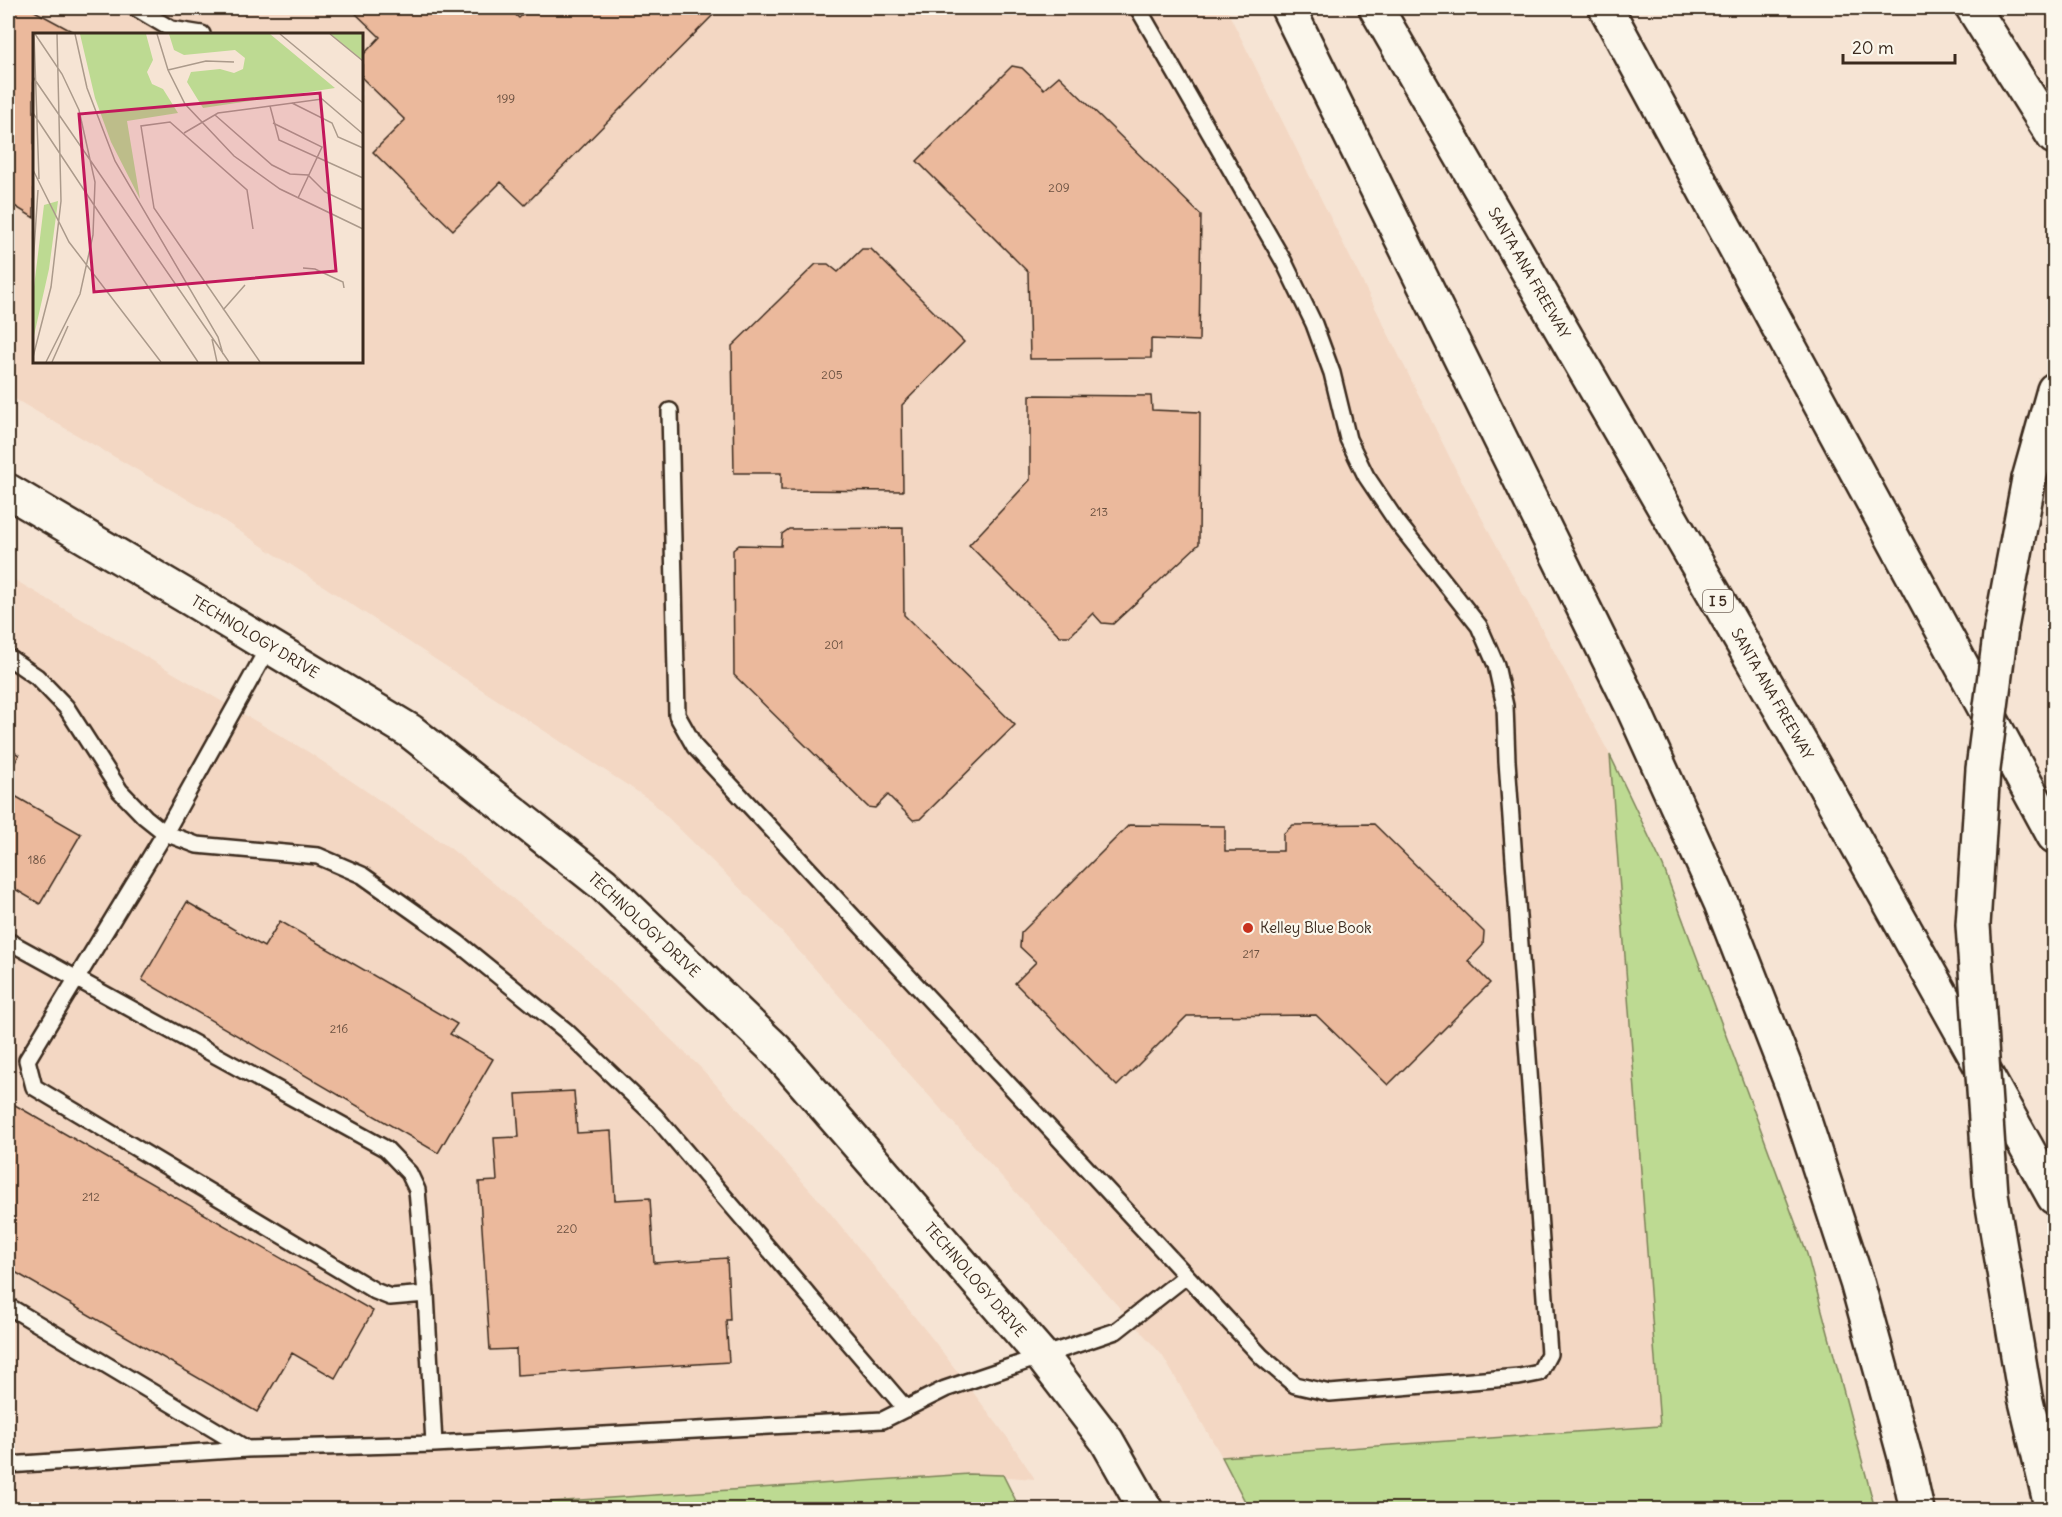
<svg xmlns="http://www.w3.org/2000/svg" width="2062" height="1517" viewBox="0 0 2062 1517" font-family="Delius,sans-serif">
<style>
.built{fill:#f3d7c3;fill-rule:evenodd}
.green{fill:#bdda92;stroke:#7c8258;stroke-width:1.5}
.building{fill:#ebb99c;stroke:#3b2a1e;stroke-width:1.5}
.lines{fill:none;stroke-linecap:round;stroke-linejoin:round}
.service-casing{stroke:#3b2a1e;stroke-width:20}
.tertiary-casing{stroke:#3b2a1e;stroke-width:38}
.motorway-casing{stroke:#3b2a1e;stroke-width:38}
.service{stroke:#fbf7ec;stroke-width:15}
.tertiary{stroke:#fbf7ec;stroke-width:33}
.motorway{stroke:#fbf7ec;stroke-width:33}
.motorway-bridge-casing{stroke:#3b2a1e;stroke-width:38;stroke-linecap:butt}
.motorway-bridge{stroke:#fbf7ec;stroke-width:33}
.poi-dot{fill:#c8321e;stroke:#fbf7ec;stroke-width:2}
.labels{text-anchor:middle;stroke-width:4.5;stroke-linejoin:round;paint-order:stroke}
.number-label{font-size:12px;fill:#674e3e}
.shield{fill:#fbf7ec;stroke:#75685c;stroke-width:1.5}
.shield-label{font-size:14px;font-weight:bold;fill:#3b2a1e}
.street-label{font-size:15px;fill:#3b2a1e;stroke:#fbf7ec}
.poi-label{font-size:15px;fill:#3b2a1e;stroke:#fbf7ec;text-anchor:start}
.inset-road{fill:none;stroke:#ab9a8b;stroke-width:1.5}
.view{fill:#c2185b;fill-opacity:0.15;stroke:#c2185b;stroke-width:3}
.inset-edge{fill:none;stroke:#3b2a1e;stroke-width:3}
</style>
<rect width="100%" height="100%" fill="#f6e4d4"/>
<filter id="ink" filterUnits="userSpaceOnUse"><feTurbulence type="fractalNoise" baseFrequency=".0167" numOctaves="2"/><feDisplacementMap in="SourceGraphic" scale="12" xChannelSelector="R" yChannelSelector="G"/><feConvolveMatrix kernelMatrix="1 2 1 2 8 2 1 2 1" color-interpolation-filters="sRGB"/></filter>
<g filter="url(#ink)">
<path class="built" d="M8 8H1226L1458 474 1610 755 1660 1426 1222 1457 1162 1355 762 910 650 800 218 517 8 395ZM34 34H362V362H34Z
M8 576 310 753 450 848 579 952 701 1068 827 1209 931 1337 1007 1437 1035 1479 969 1474 445 1510 8 1509Z"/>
<path class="green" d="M1610 755 1663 866 1807 1254 1875 1509H1249L1222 1457 1660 1426Z
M969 1474 1003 1475 1020 1509H446Z"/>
<path class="building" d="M8 8H29L77 34H34V218L8 202Z
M350 8H508L519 18 530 8H720L525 205 501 182 453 230 373 152 405 120 362 78V56L380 37Z
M1012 66 1022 68 1044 89 1059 76 1201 215 1199 341 1151 339V358L1030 359 1028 272 917 161Z
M862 249H871L964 342 902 405 903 491 781 490V473H734L732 346 816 264H828L838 272Z
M1030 395 1151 396 1152 410 1200 412 1199 544 1113 624 1102 623 1093 613 1070 636H1060L969 545 1030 480Z
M903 528 904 615 1015 725 920 819 913 820 888 795 875 808 868 807 734 675 733 550 739 545 781 546 782 534 789 529Z
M8 748 19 755 8 775Z
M8 792 81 834 40 904 8 885Z
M1374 824 1484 932 1483 945 1468 961 1490 983 1388 1085 1316 1015 1187 1016 1117 1086 1015 983 1036 962 1020 947 1021 933 1129 825 1225 826V851H1283V834L1293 825Z
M187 902 264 947 280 921 457 1024 450 1034 493 1059 438 1153 142 980Z
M574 1091 577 1133 611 1131 615 1200 650 1198 654 1263 727 1258 730 1320H726L729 1362 517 1375 516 1349 490 1350 479 1182 497 1181 494 1138 519 1137 516 1094Z
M8 1101 373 1311 335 1378 292 1353 257 1412 8 1268Z"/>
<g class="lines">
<g class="service-casing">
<path id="service" d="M136 8 171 29 202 34
M670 411 677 715 695 747 1262 1357 1295 1385 1330 1393 1519 1377 1539 1373 1549 1354 1507 761 1505 706 1496 665 1479 626 1397 522 1366 476 1348 439 1332 373 1314 324 1284 262 1138 8
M269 646 165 833 27 1060 34 1087 375 1291 390 1297 426 1294
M8 657 37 677 66 707 120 791 145 817 165 833 197 845 318 856 362 875 458 943 565 1030 655 1116 906 1409
M8 941 386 1149 409 1173 417 1190 426 1294 434 1444
M8 1306 247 1449
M8 1465 247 1449 434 1444 883 1420 945 1389 1116 1331 1186 1276"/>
</g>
<g class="tertiary-casing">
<path id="tertiary" d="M8 491 191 599 410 731 603 884 776 1050 1041 1355 1107 1441 1146 1510"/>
</g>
<g class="motorway-casing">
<path id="motorway" d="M1288 8 1632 706 1721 903 1794 1090 1857 1282 1907 1464 1917 1510
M1376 8 1821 779 2054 1197
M1606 8 2054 836
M1973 8 2054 137
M2029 479 2054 390"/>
</g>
<use href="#service" class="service"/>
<use href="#tertiary" class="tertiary"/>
<use href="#motorway" class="motorway"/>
<g class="motorway-bridge-casing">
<path id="motorway-bridge" d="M2029 479 2001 628 1983 769 1973 925 1991 1194 2025 1397 2052 1510"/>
</g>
<use href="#motorway-bridge" class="motorway-bridge"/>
</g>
</g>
<circle class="poi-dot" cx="1248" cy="928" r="6"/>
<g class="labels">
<g class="number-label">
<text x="506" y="103">199</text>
<text x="1059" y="192">209</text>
<text x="832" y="379">205</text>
<text x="1099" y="516">213</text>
<text x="834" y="649">201</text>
<text x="37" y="864">186</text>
<text x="1251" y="958">217</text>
<text x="339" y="1033">216</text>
<text x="91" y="1201">212</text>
<text x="567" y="1233">220</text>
</g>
<rect class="shield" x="1703" y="590" width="30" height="22" rx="4.5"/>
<g class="shield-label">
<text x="1718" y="606">I 5</text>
</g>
<g class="street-label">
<text transform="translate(1529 273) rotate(60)" y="5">SANTA ANA FREEWAY</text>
<text transform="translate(255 637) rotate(31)" y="5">TECHNOLOGY DRIVE</text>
<text transform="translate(1772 694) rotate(60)" y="5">SANTA ANA FREEWAY</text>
<text transform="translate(644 925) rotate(43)" y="5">TECHNOLOGY DRIVE</text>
<text transform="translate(975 1280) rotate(49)" y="5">TECHNOLOGY DRIVE</text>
</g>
<g class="poi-label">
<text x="1260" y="933">Kelley Blue Book</text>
</g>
</g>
<g transform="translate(33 33)">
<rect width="330" height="330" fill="#f6e4d4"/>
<path d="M47 1H113L120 27 114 39 119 51 130 56 145 80 94 88 107 166 78 109 62 65ZM136 1H237L302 55 170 75 154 49 158 39 187 36 201 40 210 36 212 25 202 17 151 22 141 17ZM297 1H330V28ZM25 168 16 236 0 307V262L11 172Z" fill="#bdda92"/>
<path class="inset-road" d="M1 1 6 146M2 1 29 41 46 77 62 149 60 202 47 261 13 329M42 1 54 55 82 128 185 304 190 321M124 1 135 37 152 71 201 123 247 156 330 196M247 1 330 70M297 1 330 28M135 37 173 28 201 29M0 44 196 329M259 70 299 90 305 104 330 115M237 73 246 107 330 145M0 80 165 329M182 82 239 132 257 141 275 142 292 159 330 177M240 90 289 114 265 165M151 100 185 80 289 66 330 101M0 137 36 209 128 329M220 196 214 157 137 89 108 93 121 175 227 329M0 232 5 157M270 235 282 236 310 249 311 255M190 277 212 252M179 306 184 329M0 324 18 254 28 168 24 1M19 329 35 293"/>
<path class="view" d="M287 60 303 238 61 259 46 81Z"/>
<rect width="330" height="330" class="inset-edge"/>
</g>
<rect width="2062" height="1517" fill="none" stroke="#fbf7ec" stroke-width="30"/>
<rect x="15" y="15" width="2032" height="1487" fill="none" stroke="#3b2a1e" stroke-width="2" filter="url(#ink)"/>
<path d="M1843 54v9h112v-9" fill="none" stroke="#3b2a1e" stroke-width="3"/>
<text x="1852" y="54" font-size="18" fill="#3b2a1e" stroke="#fbf7ec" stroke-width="4.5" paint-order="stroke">20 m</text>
</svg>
